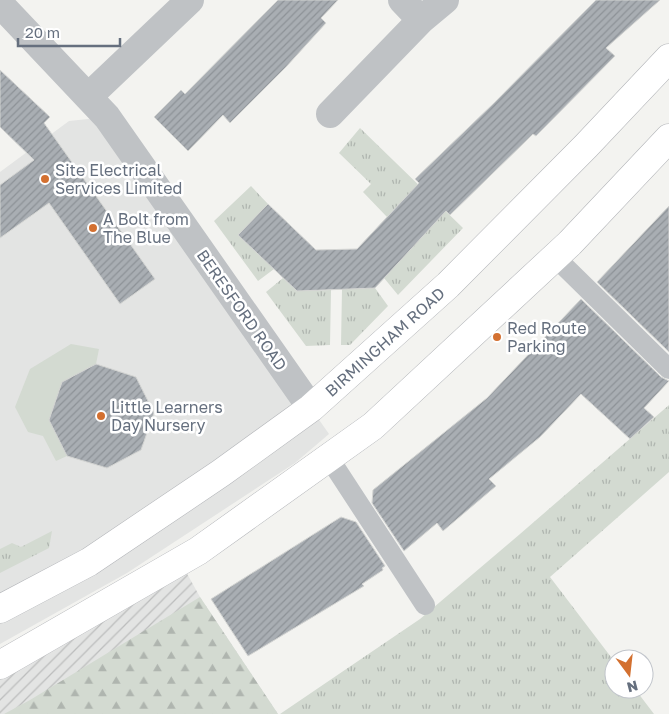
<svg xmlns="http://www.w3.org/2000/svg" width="669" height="714" viewBox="0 0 669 714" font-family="'Golos Text',sans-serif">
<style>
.built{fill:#e3e4e3}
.industrial{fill:url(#industrial-furrows)}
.grass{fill:url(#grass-tufts)}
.forest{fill:url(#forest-firs)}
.green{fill:#d3dad1}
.building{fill:url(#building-hatch);stroke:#d4d5d3}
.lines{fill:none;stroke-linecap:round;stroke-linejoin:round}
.primary-casing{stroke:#b3b5b9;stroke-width:29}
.service{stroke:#bfc2c5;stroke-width:20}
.minor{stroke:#bfc2c5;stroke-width:28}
.primary{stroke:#fff;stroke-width:28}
.poi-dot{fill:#d37030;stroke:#fff;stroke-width:2}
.labels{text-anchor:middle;stroke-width:5;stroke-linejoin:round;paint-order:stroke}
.poi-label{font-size:16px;fill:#656f7e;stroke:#fff;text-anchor:start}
.street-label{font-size:16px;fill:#656f7e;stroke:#fff}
</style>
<defs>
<pattern id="industrial-furrows" width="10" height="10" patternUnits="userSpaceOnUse" patternTransform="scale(1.25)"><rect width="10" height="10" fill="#e3e4e3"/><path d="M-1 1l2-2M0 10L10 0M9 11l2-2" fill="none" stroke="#bcbdbd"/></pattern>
<pattern id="grass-tufts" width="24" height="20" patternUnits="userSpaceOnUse" patternTransform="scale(1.25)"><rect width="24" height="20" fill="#d3dad1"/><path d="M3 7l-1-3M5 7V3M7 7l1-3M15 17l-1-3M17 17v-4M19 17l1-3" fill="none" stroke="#afb5af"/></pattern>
<pattern id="forest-firs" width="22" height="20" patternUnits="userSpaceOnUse" patternTransform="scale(1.25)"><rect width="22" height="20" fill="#d3dad1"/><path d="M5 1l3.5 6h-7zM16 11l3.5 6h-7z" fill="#afb5af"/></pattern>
<pattern id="building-hatch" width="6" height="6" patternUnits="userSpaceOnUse" patternTransform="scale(1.25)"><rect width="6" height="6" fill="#a9aeb3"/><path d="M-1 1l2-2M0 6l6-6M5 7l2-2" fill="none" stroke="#8d9297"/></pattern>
</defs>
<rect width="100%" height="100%" fill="#f3f3f0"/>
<path class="built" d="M107 117 329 434 295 463 127 573 0 644V172L69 121Z"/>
<path class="industrial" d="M175 552 200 597 278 714H0V652Z"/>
<path class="grass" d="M360 128 463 228 398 295 384 278 400 203 387 217 363 192 371 184 339 153Z
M251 186 268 204 238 235 274 269 258 281 214 221Z
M283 278 297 291 331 290 330 345 306 346 266 292Z
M375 288 388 306 350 345H341L342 289Z
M669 405V472L550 577 614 661V689H635L654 714H280L420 619 520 534Z
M52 531 49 548 0 573V549L12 543 21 547Z"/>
<path class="forest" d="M200 597 278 714H4L30 700Z"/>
<path class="green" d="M71 344 99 349 96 364 62 382 49 420 67 456 56 461 43 436 28 432 15 407 30 369Z"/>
<path class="building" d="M278 0H338L321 18 326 23 285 68 230 123 223 115 188 151 154 117 181 90 185 94Z
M596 0H660L606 48 615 56 536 136 533 134 450 215 446 211 375 288 297 291 238 235 268 204 316 250 357 249 419 183 415 179 494 103Z
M0 70 50 117 44 123 155 279 120 304 49 203 0 238V185L34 160 0 127Z
M669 206V352L597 282Z
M581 299 661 377 669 381 644 408 654 417 630 439 581 394 540 437 489 479 496 486 443 531 437 523 404 551 372 503 373 490 487 398Z
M96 364 136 377 154 413 141 450 107 468 67 456 49 420 62 382Z
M341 517 356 522 385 566 382 568 383 570 362 584 364 586 248 656 211 599Z"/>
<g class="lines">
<g class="primary-casing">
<g id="primary">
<path id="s1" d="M0 609 89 562 221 473 311 408 448 285 586 146 669 58"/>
<path d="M0 665 198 551 373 426 570 243 669 138"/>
</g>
</g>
<path class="service" d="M555 257 669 369
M329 458 425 605"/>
<path class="minor" d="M402 0 421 20
M0 4 107 117 311 408
M88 97 190 0
M330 114 421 20 445 0"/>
<use href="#primary" class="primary"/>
</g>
<g class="poi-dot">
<circle cx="45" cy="179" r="5"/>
<circle cx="93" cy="228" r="5"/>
<circle cx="497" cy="337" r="5"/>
<circle cx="101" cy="416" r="5"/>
</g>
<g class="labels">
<g class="poi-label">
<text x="55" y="176">Site Electrical<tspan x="55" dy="18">Services Limited</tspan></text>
<text x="103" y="225">A Bolt from<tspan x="103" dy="18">The Blue</tspan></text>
<text x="507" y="334">Red Route<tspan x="507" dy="18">Parking</tspan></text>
<text x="111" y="413">Little Learners<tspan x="111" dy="18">Day Nursery</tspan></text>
</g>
<g class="street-label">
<text transform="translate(242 310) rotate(55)" y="6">BERESFORD ROAD</text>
<text dy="6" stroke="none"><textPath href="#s1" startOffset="470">BIRMINGHAM ROAD</textPath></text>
</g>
</g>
<g transform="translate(629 674) rotate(165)"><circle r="24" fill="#ffffff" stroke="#c1c5cb"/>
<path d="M0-4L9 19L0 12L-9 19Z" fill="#d37030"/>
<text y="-8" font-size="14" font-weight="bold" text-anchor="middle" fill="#656f7e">N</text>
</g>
<path d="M18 38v8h102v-8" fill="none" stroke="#656f7e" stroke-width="2.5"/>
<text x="25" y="38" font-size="15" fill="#656f7e" stroke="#ffffff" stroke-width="4" paint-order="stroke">20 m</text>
</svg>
